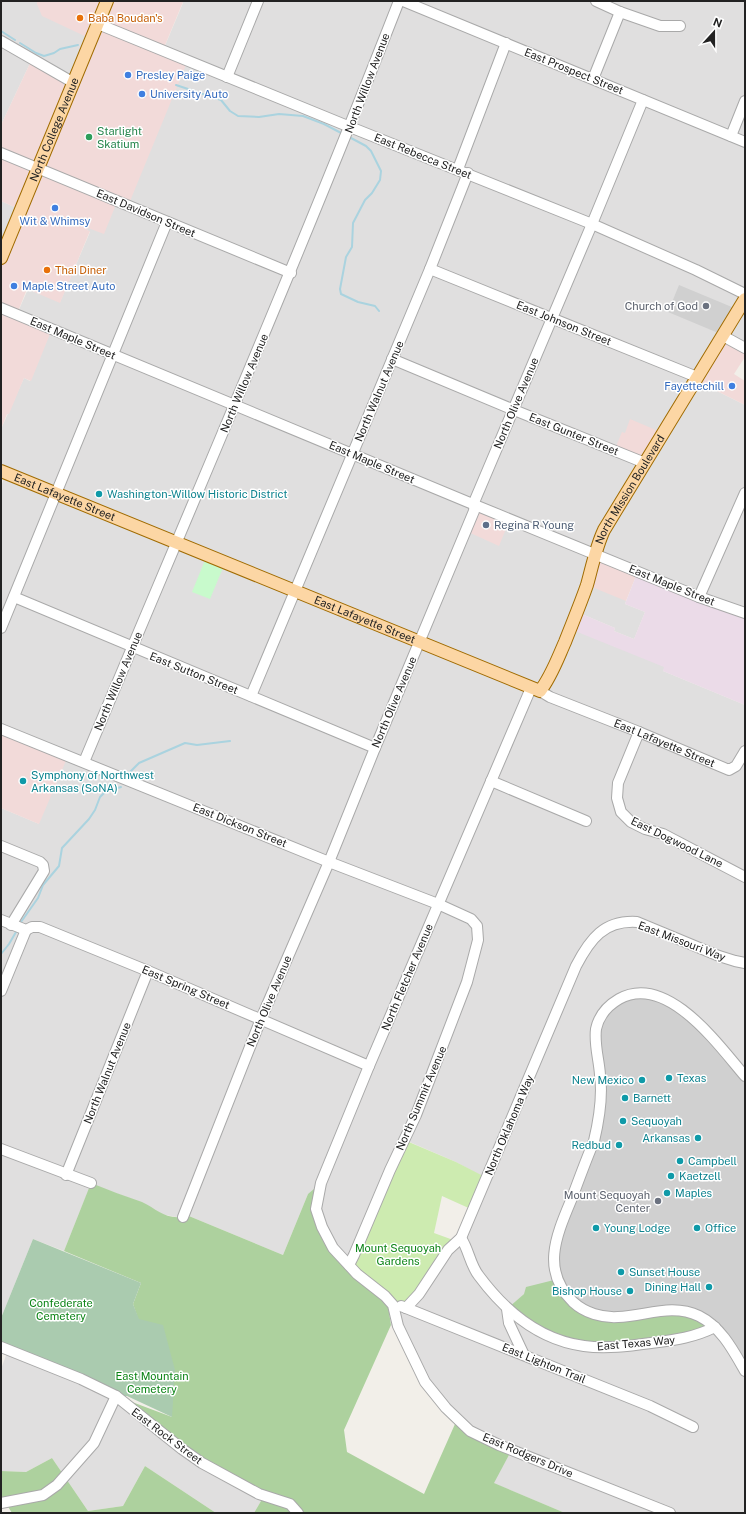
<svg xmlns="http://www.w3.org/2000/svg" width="746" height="1514" viewBox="0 0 746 1514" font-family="'Public Sans',sans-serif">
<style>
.residential{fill:#e0dfdf}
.commercial{fill:#f2dad9}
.industrial{fill:#ebdbe8}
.religious{fill:#d0d0d0}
.grass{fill:#cdebb0}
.forest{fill:#add19e}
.cemetery{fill:#aacbaf}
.park{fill:#c8facc}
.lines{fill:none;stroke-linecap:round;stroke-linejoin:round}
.stream{stroke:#aad3df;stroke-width:2}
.minor-casing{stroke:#a9a9a9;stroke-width:12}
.major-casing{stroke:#a06b00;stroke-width:14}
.minor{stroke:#fff;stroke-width:10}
.major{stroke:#fcd6a4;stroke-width:12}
.food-dot{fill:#e8710a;stroke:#fff;stroke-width:1.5}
.shop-dot{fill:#3f7fe0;stroke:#fff;stroke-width:1.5}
.leisure-dot{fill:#2e9e5b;stroke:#fff;stroke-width:1.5}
.worship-dot{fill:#6b7280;stroke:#fff;stroke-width:1.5}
.culture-dot{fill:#0f9aa8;stroke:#fff;stroke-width:1.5}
.service-dot{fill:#5c6f8a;stroke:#fff;stroke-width:1.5}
.labels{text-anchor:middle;stroke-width:3;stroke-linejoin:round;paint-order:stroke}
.food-label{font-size:11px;fill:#c56008;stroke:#fff;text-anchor:start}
.street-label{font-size:11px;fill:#222;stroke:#fff}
.shop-label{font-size:11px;fill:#366cbe;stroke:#fff;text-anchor:start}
.leisure-label{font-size:11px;fill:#27864d;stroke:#fff;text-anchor:start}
.worship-label{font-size:11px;fill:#5b616d;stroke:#fff;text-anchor:end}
.culture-label{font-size:11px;fill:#0d838f;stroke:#fff;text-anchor:start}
.service-label{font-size:11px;fill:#4e5e75;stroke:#fff;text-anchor:start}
.park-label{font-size:11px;fill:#0c8416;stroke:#fff}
</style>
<rect width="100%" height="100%" fill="#f2efe9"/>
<path class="residential" d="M1 1H37V4L91 39 74 83 32 59 1 125Z
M180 1H745V348L695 380 745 405V613L596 554 626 601 625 604 645 612 634 639 614 631 615 628 577 612 665 667 663 671 745 705V1076L601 1100 558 1279 524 1294 508 1309 715 1327 745 1371V1513H565L493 1483 509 1455 455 1424 391 1325 388 1306 456 1241 487 1179 456 1162 405 1140 349 1265 308 1194 283 1255 184 1214 183 1217H176L161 1214 143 1203 91 1184 64 1251 33 1239 1 1318V808L39 824 1 729V486L6 474 1 471V429L24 378 30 381 17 314 28 289 60 302 90 232 87 230 183 3Z
M1 201 21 210 1 258Z
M8 1350 103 1393 130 1412 180 1452 261 1501 254 1513H216L145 1466 123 1506 88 1511 52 1458 26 1472 1 1471V1369Z"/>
<path class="commercial" d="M37 1H180L183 2 163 50 188 60 128 206 117 202 104 234 88 228 87 230 90 231 60 303 27 289 17 314 52 329 31 381 24 378 9 414H7L1 429V258L21 210 1 201V125L32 59 74 83 91 39 42 16 37 4Z
M723 336 745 348V357L734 374 745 381V405L695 380Z
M630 419 663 433 645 463 614 451 622 432 625 433Z
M475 505 510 519 499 546 466 531Z
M596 554 638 571 626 601 587 585Z
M1 729 68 756 39 824 1 808Z"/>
<path class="industrial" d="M638 571 745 613V705L663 671 664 667 570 629 577 612 615 628 614 631 634 639 645 612 625 604Z"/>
<path class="religious" d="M679 285 739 310 723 335 668 312Z
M640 993 686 1013 745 1076V1371L715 1327 611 1317 568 1296 554 1262 597 1130 595 1041 606 1009Z"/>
<path class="grass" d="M404 1140 456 1162 487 1178 473 1210 442 1196 434 1233 456 1241 411 1301 393 1305 349 1265Z"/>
<path class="forest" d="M91 1183C108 1190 125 1196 142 1202 157 1209 164 1219 182 1217L184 1214 283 1255 308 1194 321 1183 314 1217 331 1252 388 1306 391 1325 344 1430 347 1452 424 1494 455 1424 509 1455 494 1483 565 1513H254L261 1501 259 1494 202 1463 116 1396 172 1417 133 1304 141 1283 64 1251Z
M558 1279 568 1296 600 1316 675 1309 715 1327 631 1345 570 1343 507 1309 524 1294 526 1287Z
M52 1458 88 1511 123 1506 145 1466 216 1513H12L5 1502 1 1503V1471L26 1472Z"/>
<path class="cemetery" d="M33 1239 141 1283 133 1304 139 1319 163 1325 175 1370 172 1417 127 1396H116L1 1347V1318Z"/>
<path class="park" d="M207 555 225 563 210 599 192 592Z"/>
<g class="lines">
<path class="stream" d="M1 31 15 40
M20 43 36 53 44 56 54 53 60 49 78 45
M176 85 221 100 230 111 238 116 259 117 279 114 303 116 324 124 343 134
M351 138 366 146 371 151 381 171 380 180 372 193 365 200 353 223 352 247 346 257 340 289 341 294 358 302 375 306 379 311
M130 772 139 763 185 743 197 745 230 741
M21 922 38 898 43 885 59 866 62 848 89 819 95 810 100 797 105 792 121 787
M1 954 9 944 16 932"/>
<g class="minor-casing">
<g id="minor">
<path d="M403 1 745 142"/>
<path d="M596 1 620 12 660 26H680"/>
<path d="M98 24 350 127 592 224 696 270 745 294"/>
<path d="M1 41 74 83"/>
<path d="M227 77 258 1"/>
<path d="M593 79 620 12"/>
<path d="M731 136 745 101"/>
<path d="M1 153 291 273"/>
<path d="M458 169 506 43"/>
<path d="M430 269 697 377"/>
<path d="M1 308 475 505 699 597 745 613"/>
<path d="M723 336 745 348"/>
<path d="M392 359 514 410 645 463"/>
<path d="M14 597 375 748"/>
<path d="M699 597 745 493"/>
<path d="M1 628 167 222"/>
<path d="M531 688 369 1066 321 1183 316 1209 322 1227 333 1248 357 1274 385 1296 393 1305 398 1326 425 1382 446 1408 470 1431 499 1445 670 1513"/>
<path id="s1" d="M540 691 550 697 639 732 729 770 736 766 745 751"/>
<path d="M251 696 430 269 468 173"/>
<path d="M1 729 329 862 438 904 471 919 477 926 478 940 467 982 416 1115 390 1170 354 1255 349 1265"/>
<path d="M639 732 618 783 617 798 621 812 631 822 645 829 663 834 745 877"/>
<path d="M84 762C190 509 299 257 399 1"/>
<path d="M491 781 586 821"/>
<path d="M1 846 40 862 43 865 44 871 11 925"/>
<path d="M1 920 26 930 32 927H40L148 971 369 1066"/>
<path d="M1 991 26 930"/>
<path d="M745 1076C719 1046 667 972 619 999 607 1006 599 1015 596 1029 594 1045 599 1059 600 1075 603 1097 599 1120 594 1141 586 1160 579 1179 572 1198 557 1234 540 1270 573 1302 585 1313 602 1318 618 1317 646 1316 672 1303 699 1316 721 1327 733 1350 745 1371"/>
<path d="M1 1149 91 1183"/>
<path d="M66 1175 148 971"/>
<path d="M183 1217 261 1019 329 862 375 748 474 511 475 500 592 224 643 100"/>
<path d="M461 1238C469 1250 470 1265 479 1276 505 1311 539 1340 584 1346 606 1349 629 1346 651 1343 674 1340 693 1338 715 1327"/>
<path d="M401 1306 650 1406 693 1427"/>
<path d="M406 1308 419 1294 448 1250 461 1238 576 966C590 939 604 920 637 922L719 956 735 961 745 963"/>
<path d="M507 1309 509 1323 524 1355"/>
<path d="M1 1347 81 1379 116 1396 182 1449 202 1463 259 1494 290 1504 298 1513"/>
<path d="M1 1503 43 1495 57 1485 94 1443 116 1396"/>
</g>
</g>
<g class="major-casing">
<g id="major">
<path id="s2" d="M1 258 107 1"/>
<path id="s3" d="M1 471 540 691C551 677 557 660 565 642 572 624 580 605 587 585 592 567 596 547 604 530L745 299"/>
</g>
</g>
<use href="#minor" class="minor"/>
<use href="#major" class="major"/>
</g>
<g class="food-dot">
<circle cx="80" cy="18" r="4"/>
<circle cx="47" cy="270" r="4"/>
</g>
<g class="shop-dot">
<circle cx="128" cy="75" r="4"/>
<circle cx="142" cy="94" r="4"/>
<circle cx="55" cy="208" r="4"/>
<circle cx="14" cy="286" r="4"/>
<circle cx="732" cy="386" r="4"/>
</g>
<circle class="leisure-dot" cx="89" cy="137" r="4"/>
<g class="worship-dot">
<circle cx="706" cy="306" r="4"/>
<circle cx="658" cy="1201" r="4"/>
</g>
<g class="culture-dot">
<circle cx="99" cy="494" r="4"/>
<circle cx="23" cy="781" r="4"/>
<circle cx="669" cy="1078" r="4"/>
<circle cx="642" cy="1080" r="4"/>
<circle cx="625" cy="1098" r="4"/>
<circle cx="623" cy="1121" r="4"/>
<circle cx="698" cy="1138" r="4"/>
<circle cx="619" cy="1145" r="4"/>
<circle cx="680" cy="1161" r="4"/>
<circle cx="671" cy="1176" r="4"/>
<circle cx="667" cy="1193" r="4"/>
<circle cx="596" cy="1228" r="4"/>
<circle cx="697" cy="1228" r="4"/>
<circle cx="621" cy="1272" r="4"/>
<circle cx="709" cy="1287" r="4"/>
<circle cx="630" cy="1291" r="4"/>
</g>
<circle class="service-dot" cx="486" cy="525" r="4"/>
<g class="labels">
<g class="food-label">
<text x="88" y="22">Baba Boudan's</text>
<text x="55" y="274">Thai Diner</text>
</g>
<g class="street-label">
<text transform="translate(574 71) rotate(22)" y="4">East Prospect Street</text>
<text transform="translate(367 83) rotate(-69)" y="4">North Willow Avenue</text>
<text dy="4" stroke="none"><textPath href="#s2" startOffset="139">North College Avenue</textPath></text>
<text transform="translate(423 156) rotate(22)" y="4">East Rebecca Street</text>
<text transform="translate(146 213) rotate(23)" y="4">East Davidson Street</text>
<text transform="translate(564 323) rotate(22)" y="4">East Johnson Street</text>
<text transform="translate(73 338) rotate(23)" y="4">East Maple Street</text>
<text transform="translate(244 383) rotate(-67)" y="4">North Willow Avenue</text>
<text transform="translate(379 391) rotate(-67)" y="4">North Walnut Avenue</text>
<text transform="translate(516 403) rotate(-67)" y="4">North Olive Avenue</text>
<text transform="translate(574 434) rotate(22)" y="4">East Gunter Street</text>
<text transform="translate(372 462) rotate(23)" y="4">East Maple Street</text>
<text dy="4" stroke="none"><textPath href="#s3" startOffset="804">North Mission Boulevard</textPath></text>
<text dy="4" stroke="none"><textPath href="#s3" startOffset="69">East Lafayette Street</textPath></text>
<text transform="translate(672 585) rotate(22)" y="4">East Maple Street</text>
<text dy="4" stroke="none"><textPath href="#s3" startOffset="393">East Lafayette Street</textPath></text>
<text transform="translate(194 673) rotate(22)" y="4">East Sutton Street</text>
<text transform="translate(118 681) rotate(-67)" y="4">North Willow Avenue</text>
<text transform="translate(394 702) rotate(-67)" y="4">North Olive Avenue</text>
<text dy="4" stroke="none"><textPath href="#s1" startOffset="135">East Lafayette Street</textPath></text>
<text transform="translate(240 825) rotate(22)" y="4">East Dickson Street</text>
<text transform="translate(677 842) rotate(26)" y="4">East Dogwood Lane</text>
<text transform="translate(682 941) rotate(21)" y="4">East Missouri Way</text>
<text transform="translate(407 977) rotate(-67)" y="4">North Fletcher Avenue</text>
<text transform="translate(186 987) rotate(23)" y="4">East Spring Street</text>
<text transform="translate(269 1001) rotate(-67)" y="4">North Olive Avenue</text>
<text transform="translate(107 1073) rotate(-68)" y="4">North Walnut Avenue</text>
<text transform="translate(421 1098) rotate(-67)" y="4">North Summit Avenue</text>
<text transform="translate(509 1125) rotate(-67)" y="4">North Oklahoma Way</text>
<text transform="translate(636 1343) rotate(-5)" y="4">East Texas Way</text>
<text transform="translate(544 1363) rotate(22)" y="4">East Lighton Trail</text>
<text transform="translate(167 1436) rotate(37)" y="4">East Rock Street</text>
<text transform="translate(528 1455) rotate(23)" y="4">East Rodgers Drive</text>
</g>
<g class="shop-label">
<text x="136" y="79">Presley Paige</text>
<text x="150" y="98">University Auto</text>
<text x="55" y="225" text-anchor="middle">Wit &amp; Whimsy</text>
<text x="22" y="290">Maple Street Auto</text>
<text x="724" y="390" text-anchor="end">Fayettechill</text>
</g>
<g class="leisure-label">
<text x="97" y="135">Starlight<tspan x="97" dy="13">Skatium</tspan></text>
</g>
<g class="worship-label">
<text x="698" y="310">Church of God</text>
<text x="650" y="1199">Mount Sequoyah<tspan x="650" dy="13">Center</tspan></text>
</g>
<g class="culture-label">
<text x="107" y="498">Washington-Willow Historic District</text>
<text x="31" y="779">Symphony of Northwest<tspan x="31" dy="13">Arkansas (SoNA)</tspan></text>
<text x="677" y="1082">Texas</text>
<text x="634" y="1084" text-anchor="end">New Mexico</text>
<text x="633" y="1102">Barnett</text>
<text x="631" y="1125">Sequoyah</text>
<text x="690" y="1142" text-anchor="end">Arkansas</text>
<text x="611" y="1149" text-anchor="end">Redbud</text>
<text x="688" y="1165">Campbell</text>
<text x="679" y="1180">Kaetzell</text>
<text x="675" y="1197">Maples</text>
<text x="604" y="1232">Young Lodge</text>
<text x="705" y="1232">Office</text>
<text x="629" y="1276">Sunset House</text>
<text x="701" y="1291" text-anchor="end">Dining Hall</text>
<text x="622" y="1295" text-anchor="end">Bishop House</text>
</g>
<g class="service-label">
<text x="494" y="529">Regina R Young</text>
</g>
<g class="park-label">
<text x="398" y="1252">Mount Sequoyah<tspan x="398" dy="13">Gardens</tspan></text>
<text x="61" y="1307">Confederate<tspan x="61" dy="13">Cemetery</tspan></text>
<text x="152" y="1380">East Mountain<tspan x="152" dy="13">Cemetery</tspan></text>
</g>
</g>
<rect width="746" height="1514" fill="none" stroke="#222222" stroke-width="4"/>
<g transform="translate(714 32) rotate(21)" stroke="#ffffff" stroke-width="3" paint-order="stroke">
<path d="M0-3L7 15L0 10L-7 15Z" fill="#222222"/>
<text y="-6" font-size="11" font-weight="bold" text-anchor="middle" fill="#222222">N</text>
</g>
</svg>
